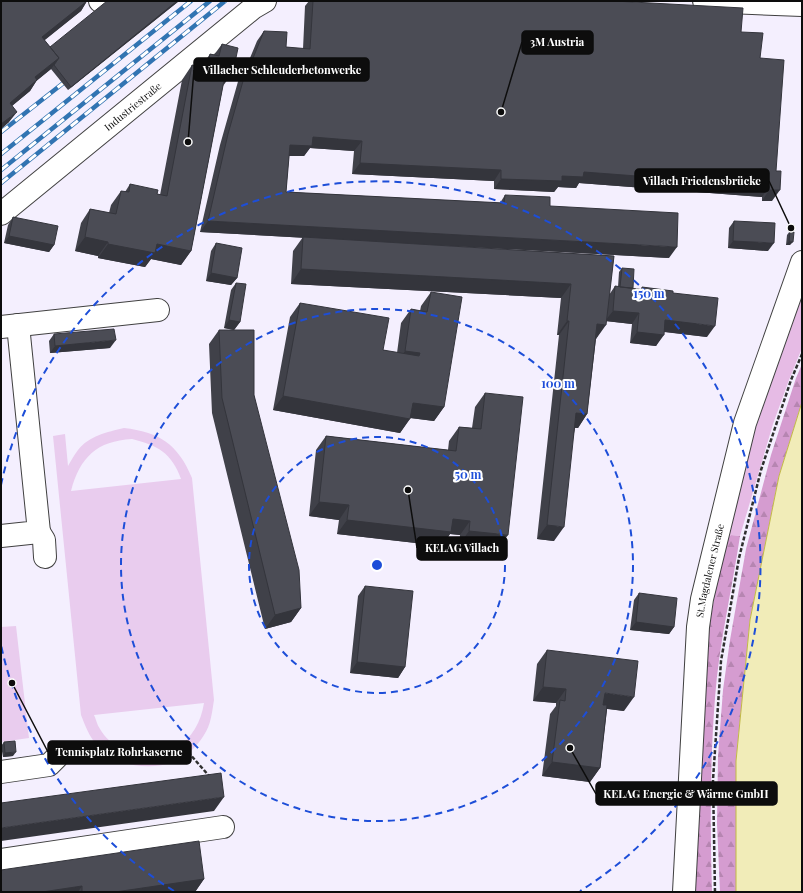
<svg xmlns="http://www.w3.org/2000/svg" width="803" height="893" viewBox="0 0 803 893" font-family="'Playfair Display',serif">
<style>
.grass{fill:#e6bbe5}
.forest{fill:url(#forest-firs)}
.pitch{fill:#e9ccee;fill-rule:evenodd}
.water{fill:#f1ecb8;stroke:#c2b945}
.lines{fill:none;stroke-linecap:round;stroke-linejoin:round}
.minor-casing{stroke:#404040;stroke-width:24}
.path{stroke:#2f2f2f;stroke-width:2.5;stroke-dasharray:4 2;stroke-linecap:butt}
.minor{stroke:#fff;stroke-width:22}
.rail-casing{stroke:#3174b2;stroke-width:4.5}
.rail{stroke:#fff;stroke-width:3;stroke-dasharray:9;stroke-linecap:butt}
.wall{fill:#404149}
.shaded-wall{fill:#34353c}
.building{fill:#4b4c55;stroke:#34353c}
.ring{fill:none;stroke:#1d4ed8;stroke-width:2;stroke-dasharray:7 5}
.labels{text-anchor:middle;stroke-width:4;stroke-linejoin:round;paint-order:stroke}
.street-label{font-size:10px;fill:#0d0d0d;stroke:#fff}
.centre{fill:#1d4ed8;stroke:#fff;stroke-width:2}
.ring-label{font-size:12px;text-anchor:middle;font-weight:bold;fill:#1d4ed8;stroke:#fff;stroke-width:4;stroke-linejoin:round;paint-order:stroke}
.leader{fill:none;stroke:#0d0d0d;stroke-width:1.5}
.callout-dot{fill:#0d0d0d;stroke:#fff;stroke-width:1.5}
.callout{fill:#0d0d0d;stroke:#0d0d0d;stroke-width:1.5}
.callout-label{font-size:11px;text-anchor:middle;font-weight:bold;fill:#fff}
</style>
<defs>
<pattern id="forest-firs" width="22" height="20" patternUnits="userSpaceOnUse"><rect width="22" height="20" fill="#d59cd0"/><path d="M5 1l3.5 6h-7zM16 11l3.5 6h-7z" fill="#b685b1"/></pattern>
</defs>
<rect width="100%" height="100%" fill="#f4effe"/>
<path class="grass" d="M802 297V348L789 380 773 424 740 536 731 535 724 541 739 479 758 421Z"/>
<path class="forest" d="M802 364V402L779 476 750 620 736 761V892H720L717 824 718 756 723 690 730 640 746 549 771 455 796 378Z
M731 535 740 536C732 590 719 643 715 698 710 762 710 827 712 892H695L700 696 710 623 724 541Z"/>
<path class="pitch" d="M124 428C159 432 178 444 192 478L214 700C212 712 211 725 204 735 198 745 188 755 178 760 153 772 114 767 96 744 89 736 85 725 81 715L53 436 65 434 68 466C71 461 74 455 78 450 89 436 107 432 124 428ZM132 439C157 445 172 453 181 479L71 491C80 457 97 441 132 439ZM204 703C201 722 192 738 176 749 151 765 114 753 100 729 97 725 96 719 94 715Z
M16 626 29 738 1 742V627Z"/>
<path class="water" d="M802 402V892H736V761L750 620 779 476Z"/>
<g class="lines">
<g class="minor-casing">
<g id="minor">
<path d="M100 1H102"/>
<path d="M704 1 802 5"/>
<path id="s1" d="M1 214 253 8 265 1"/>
<path d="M1 327 158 310"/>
<path d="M39 532 44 540 45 557"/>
<path d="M1 536 39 532 18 325"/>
<path d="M1 772 49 765 57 757"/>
<path d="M1 860 223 827"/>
<path id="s2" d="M684 892 698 627 702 599 745 423 802 262"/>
</g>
</g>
<path class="path" d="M188 752 210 777
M715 892 713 780 721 661 739 558 761 470 791 380 802 354"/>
<use href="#minor" class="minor"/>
<g class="rail-casing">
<path id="rail" d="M1 132 71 77
M1 154 191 1
M1 170 210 1
M1 183 225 1"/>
</g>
<use href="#rail" class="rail"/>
</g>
<path class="wall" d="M1 1H87L81 11 44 40 50 47 179 1 68 90 51 69 37 80 30 91 12 106 9 122 1 129Z
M309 1H614L741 32 760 58 772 201H762V197L579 183 576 188 558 187 554 192 494 189V181L352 174 354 151 310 148 304 156H289L286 192 500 203 505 195 550 206 669 258 200 232 220 145 239 78 245 70 257 41 264 31 286 47 303 49 305 6Z
M222 44 223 86 191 251 181 265 151 259 145 267 98 258V256L75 251 81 223 90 209 109 213 111 205 121 191 125 192 130 184 160 195 182 80 192 65 201 67 210 54 214 55Z
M13 217 54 245 49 252 4 243 8 225Z
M734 221 768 251 728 248 729 228Z
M790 231V245H786L787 235Z
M303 237 614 256 609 295 615 286 618 287 619 272 622 268 633 288 641 289 642 287 673 293 707 337 664 332 656 346 630 343 632 324 606 321 596 339 587 414 578 428H575L554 541 537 539 559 335H557L561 298 291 284 293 251Z
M216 243 237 278 231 285 206 281 211 251Z
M236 283 240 322 234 330 224 328 231 290Z
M431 292 444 407 434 421 410 418 400 433 273 410 290 317 300 303 383 350 397 353 401 323 411 309 420 311 421 306Z
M219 330 254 395 301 608 291 622 265 629 212 413 209 344Z
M54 334 110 348 50 353 49 341Z
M485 393 498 549 459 545 460 535 450 534 442 546 337 534 339 520 309 516 316 450 326 436 448 450 449 441 459 427 472 428 475 407Z
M365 586 405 667 398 678 350 673 358 596Z
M639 593 674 627 669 634 630 630 634 600Z
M547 650 624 711 607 709 600 768 590 782 542 776 550 714 556 706V703L533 701 537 664Z
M4 742 13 756 3 757 1 746Z
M1 870 204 879 195 892H1Z"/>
<path class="shaded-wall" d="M87 1 81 11 35 48 42 37Z
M177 1H179L68 90 71 87Z
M59 58 51 69 28 88 35 77Z
M226 70 233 72 223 86Z
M37 80 30 91 2 114 10 103Z
M17 112 9 122 1 129V124Z
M313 137 362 141 354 151 310 148 304 156H282L290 145Z
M360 163 501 170 494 181 352 174Z
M584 172 769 186 762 197 579 183 576 188 558 187 554 192 494 189 501 179 562 176Z
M769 190H780L772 201H762Z
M208 221 677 247 669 258 200 232Z
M9 236 54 245 49 252 4 243Z
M85 237 108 242 98 256 75 251Z
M733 241 774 243 768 251 728 248Z
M789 241 793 242 790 245H786Z
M108 244H157L191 251 181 265 151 259 145 267 98 258Z
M301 269 571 284 561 298 291 284Z
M211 273 237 278 231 285 206 281Z
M613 311 639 313 632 324 605 321Z
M229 320 240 322 234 330 224 328Z
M665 320 715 326 707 337 658 331Z
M567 321H569L559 335H557Z
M597 324 606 325 596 339Z
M637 332 664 335 656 346 630 343Z
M116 340 110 348 50 353 55 346Z
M405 351 420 353 410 367 395 365Z
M283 396 410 419 400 433 273 410Z
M413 403 444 407 434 421 403 417Z
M576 413 587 414 578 428 566 427Z
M319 502 349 505 339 520 309 516Z
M453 519 470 521 460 535 450 534 442 546 337 534 347 520Z
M547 525 564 527 554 541 537 539Z
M469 531 508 535 498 549 459 545Z
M301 608 291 622 265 629 275 615Z
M636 622 674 627 669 634 630 630Z
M357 662 405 667 398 678 350 673Z
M543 687 566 689 556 703 533 701Z
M605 693 634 697 624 711 595 707Z
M16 752 13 756 3 757 5 753Z
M552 762 600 768 590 782 542 776Z
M224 797 214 811 1 841V828Z
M204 879 195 892H115Z
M82 886 78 892H42Z"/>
<path class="building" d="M1 1H87L42 37 59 58 35 77 37 80 10 103 17 112 1 124Z
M107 1H177L71 87 54 65 59 58 50 47Z
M313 1H614L743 8 741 32 763 33 760 58 784 60 776 171H781L780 190H769V186L584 172 583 177 562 176V181L501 179V170L360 163 362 141 313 137 312 146 290 145 286 192 504 203 505 195 550 197V206L678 213 677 247 208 221 228 134 247 67 249 68 264 31 287 32 286 47 310 49Z
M222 44 238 48 233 72 226 70 191 251 157 244 155 253 108 244V242L85 237 90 209 116 214 121 191 129 192 130 184 158 190 157 194 167 196 192 65 207 68 210 54 219 56Z
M13 217 58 226 54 245 9 236Z
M734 221 775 223 774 243 733 241Z
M790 231 794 232 793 242 789 241Z
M303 237 614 256 606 325 597 324 587 414 576 413 564 527 547 525 569 321H567L571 284 301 269Z
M216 243 242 248 237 278 211 273Z
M622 268 634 269 633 288 620 287Z
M236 283 246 284 240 322 229 320Z
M615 286 642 290V287L673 291V293L718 298 715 326 665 320 664 335 637 332 639 313 613 311Z
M431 292 462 297 444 407 413 403 410 419 283 396 300 303 389 318 383 350 419 356 420 353 405 351 411 309 427 312Z
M114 329 116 340 55 346 54 334Z
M219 330H254V395L299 570 301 608 275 615 222 398Z
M485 393 523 397 508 535 469 531 470 521 453 519 451 532 347 520 349 505 319 502 326 436 456 451 459 427 481 429Z
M365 586 413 591 405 667 357 662Z
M639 593 677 598 674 627 636 622Z
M547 650 638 661 634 697 605 693 603 705H607L600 768 552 762 560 700 565 701 566 689 543 687Z
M15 741 16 752 5 753 4 742Z
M221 773 224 797 1 828V803Z
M199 841 204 879 115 892H82V886L42 892H1V870Z"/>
<g class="ring">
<circle cx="377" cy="565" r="128"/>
<circle cx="377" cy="565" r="256"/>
<path d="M174 891A384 384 0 0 1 1 645M1 485A384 384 0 1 1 580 891"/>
</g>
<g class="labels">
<g class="street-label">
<text dy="4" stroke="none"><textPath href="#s1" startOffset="170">Industriestraße</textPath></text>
<text dy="4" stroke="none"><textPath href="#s2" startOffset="323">St.Magdalener Straße</textPath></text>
</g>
</g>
<circle cx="377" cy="565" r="6" class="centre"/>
<g class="ring-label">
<text x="649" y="298">150 m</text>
<text x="558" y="388">100 m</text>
<text x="468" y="479">50 m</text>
</g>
<path class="leader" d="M501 112L522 42M188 142L194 70M791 228L769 181M408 490L417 548M12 683L48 752M570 748L596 794"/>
<g class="callout-dot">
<circle cx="501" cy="112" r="4"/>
<circle cx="188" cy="142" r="4"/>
<circle cx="791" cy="228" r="4"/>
<circle cx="408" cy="490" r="4"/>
<circle cx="12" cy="683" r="4"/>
<circle cx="570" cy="748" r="4"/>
</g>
<g class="callout">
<rect x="522" y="31" width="71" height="23" rx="4"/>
<rect x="194" y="58" width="175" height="23" rx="4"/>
<rect x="635" y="169" width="134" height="23" rx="4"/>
<rect x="417" y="537" width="90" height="23" rx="4"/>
<rect x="48" y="741" width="143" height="23" rx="4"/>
<rect x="596" y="782" width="181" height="23" rx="4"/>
</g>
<g class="callout-label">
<text x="557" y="46">3M Austria</text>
<text x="282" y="74">Villacher Schleuderbetonwerke</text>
<text x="702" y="185">Villach Friedensbrücke</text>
<text x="462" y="552">KELAG Villach</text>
<text x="119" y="756">Tennisplatz Rohrkaserne</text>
<text x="686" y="798">KELAG Energie &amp; Wärme GmbH</text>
</g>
<rect width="803" height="893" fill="none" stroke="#0d0d0d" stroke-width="4"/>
</svg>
